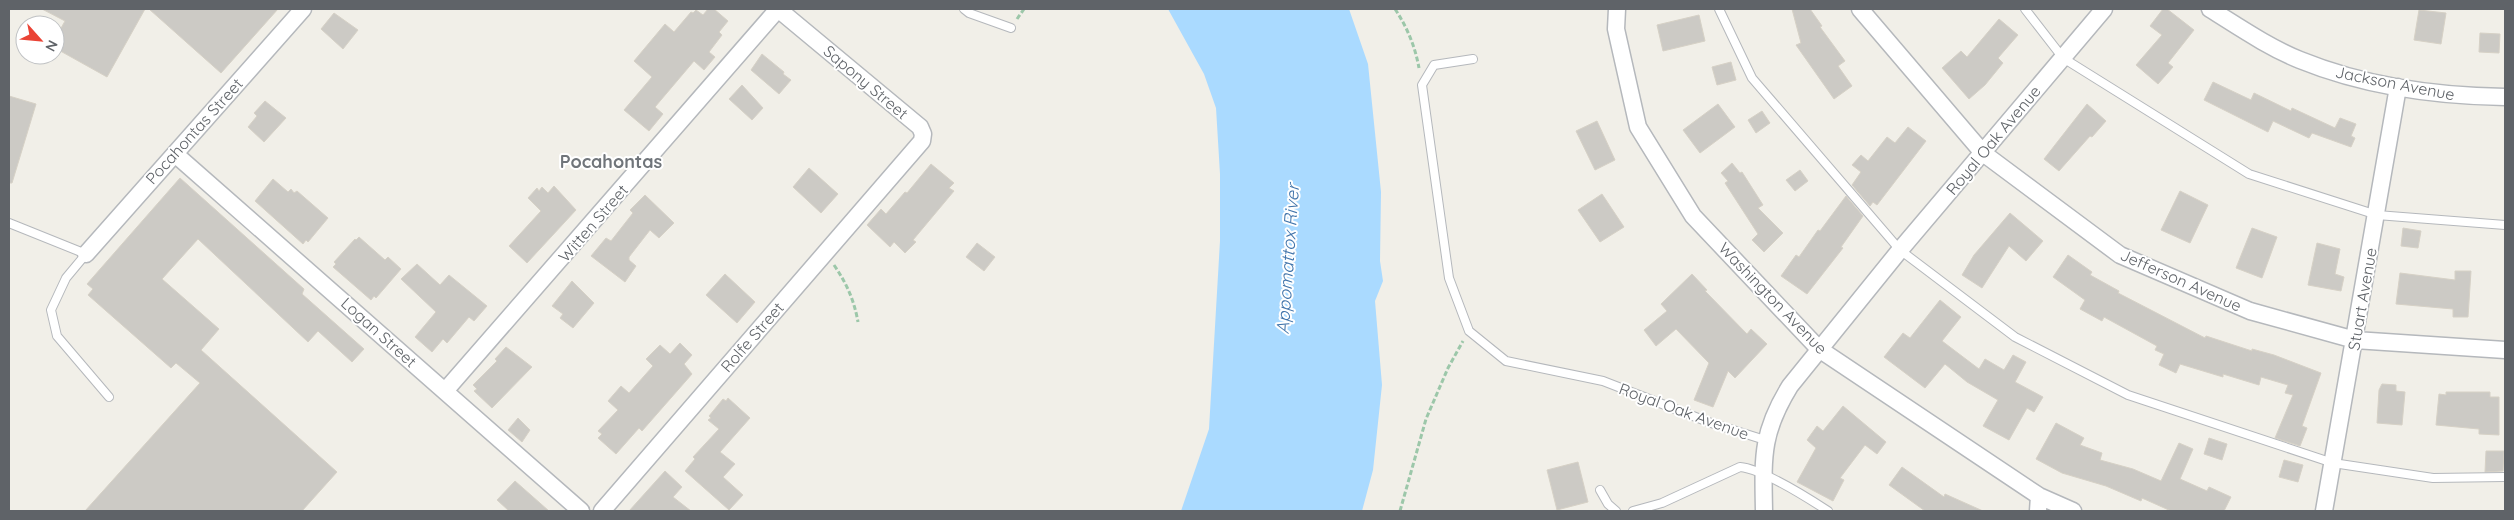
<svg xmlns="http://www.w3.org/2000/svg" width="2514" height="520" viewBox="0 0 2514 520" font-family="Quicksand,sans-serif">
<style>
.water{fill:#aadaff}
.building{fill:#cccac5;stroke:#d6d1c6}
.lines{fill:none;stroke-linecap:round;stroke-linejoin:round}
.service-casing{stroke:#b5b8bc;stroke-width:10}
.minor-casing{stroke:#b5b8bc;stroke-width:19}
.path{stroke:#9cc7a9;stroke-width:3;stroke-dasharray:5 2.5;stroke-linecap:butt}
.service{stroke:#fff;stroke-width:8}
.minor{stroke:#fff;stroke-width:16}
.labels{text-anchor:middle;stroke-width:4;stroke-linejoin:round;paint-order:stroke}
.street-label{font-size:16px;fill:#5f6368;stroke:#fff}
.neighbourhood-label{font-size:18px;font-weight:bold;fill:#70757a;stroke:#fff}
.water-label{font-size:18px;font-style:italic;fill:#4174aa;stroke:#fff}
</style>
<rect width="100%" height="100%" fill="#f1efe8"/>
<path class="water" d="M1168 9H1349L1368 64 1381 192 1380 261 1383 281 1375 301 1382 385 1373 470 1362 511H1181L1209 429 1220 241V174L1216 108 1204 74Z"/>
<path class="building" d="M42 9H145L107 77 55 48V39L65 21Z
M149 9H278L221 73Z
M708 9H714L728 21 719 32 722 35 709 52 715 57 704 70 694 61 655 107 663 114 649 131 624 110 652 77 634 61 665 24 674 32 691 12 693 13 696 10 703 15Z
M1792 9H1810L1822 26 1820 27 1845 61 1838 66 1852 86 1834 99 1796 45 1801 43Z
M2163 9H2167L2194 30 2168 63 2173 67 2158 84 2136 65 2162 35 2150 26Z
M2419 10 2446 13 2441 44 2414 40Z
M334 13 358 30 343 49 321 29Z
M1699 15 1705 41 1663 51 1657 25Z
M1999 19 2018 35 1998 58 2003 63 1985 85 1969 99 1942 68 1961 51 1967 57Z
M2480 33 2500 34 2499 53 2479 52Z
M762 54 784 72 783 74 791 80 779 94 751 70Z
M1731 62 1736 80 1717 85 1712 67Z
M2213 82 2251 100 2254 93 2291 111 2292 108 2335 128 2340 118 2356 124 2351 136 2355 138 2351 147 2312 133 2309 138 2273 121 2268 132 2204 100Z
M742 85 763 108 752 120 729 99Z
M9 96 36 104 12 183H9Z
M265 101 286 118 264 142 248 127 257 116 254 113Z
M1718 104 1735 127 1700 153 1683 130Z
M2087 104 2106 121 2092 137 2090 136 2059 171 2044 159Z
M1762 111 1770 123 1756 133 1748 120Z
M1597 121 1615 160 1595 170 1576 131Z
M1908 127 1926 141 1877 205 1873 202 1870 206 1852 185 1861 172 1852 165 1861 155 1868 161 1887 137 1895 143Z
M1732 163 1740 173 1742 172 1763 205 1758 208 1783 233 1764 252 1752 240 1758 234 1725 183 1728 181 1721 173Z
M931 164 954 183 949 188 954 191 913 240 916 242 905 253 894 242 890 247 867 225 881 209 886 214 905 192 907 193Z
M809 168 838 194 821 213 793 187Z
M1800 170 1808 181 1795 191 1786 180Z
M180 178 304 289 302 294 364 349 352 362 318 331 308 342 198 239 162 279 219 329 201 350 337 472 302 511H85L200 383 176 363 171 368 88 295 93 289 87 284Z
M273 179 288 192 291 189 294 193 297 191 328 218 308 242 306 240 303 244 255 201Z
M554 186 576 210 527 263 509 246 541 211 528 198 537 188 539 191 542 187 548 193Z
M2180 191 2208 205 2190 243 2161 230Z
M1602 194 1624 227 1600 242 1578 210Z
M645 195 674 223 659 238 650 230 629 257V260L636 266 625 282 591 256 606 238 611 241 633 213 630 210Z
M1846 196 1863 216 1841 247 1843 248 1807 294 1781 276 1796 255 1799 257 1818 230 1820 231Z
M2010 213 2043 241 2026 261 2009 246 1982 288 1962 275 1974 255Z
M2252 228 2277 237 2262 278 2236 268Z
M2403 228 2421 231 2418 248 2401 246Z
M359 237 385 260 388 257 401 269 376 298 374 296 371 300 333 267 336 264 334 262 355 239 356 240Z
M977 243 995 257 984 271 966 257Z
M2317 243 2340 249 2335 274 2344 277 2341 291 2308 285Z
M2068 255 2092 272 2090 275 2119 291 2118 293 2205 338 2206 336 2252 351V349L2274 355 2321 373 2302 426 2307 428 2300 446 2275 438 2293 395 2285 393 2288 385 2261 377 2259 385 2223 374V377L2180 364 2176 373 2159 365 2164 354 2155 350 2157 346 2104 317 2102 321 2080 309 2085 300 2053 277Z
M417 264 440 285 449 275 487 306 474 321 469 317 447 343 443 339 432 352 415 337 436 312 401 279Z
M2455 271H2471L2468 317H2453V309L2396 304 2400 273 2455 280Z
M725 274 755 302 737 323 706 295Z
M1692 274 1707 290 1705 291 1747 334 1751 329 1767 344 1735 378 1728 371 1713 407 1694 400 1709 363 1676 329 1656 346 1644 330 1667 311 1661 304Z
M572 281 594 303 573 328 560 318 563 314 552 306Z
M1940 300 1961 317 1942 341 1979 369 1985 359 2004 370 2013 355 2026 362 2015 382 2043 397 2034 412 2027 408 2009 440 1983 426 1998 400 1967 382 1945 364 1925 388 1884 357 1903 333 1910 338Z
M680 343 692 355 684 364 692 374 642 431 639 428 616 454 598 438 602 434 598 431 618 410 608 401 621 386 629 393 653 366 646 359 660 345 670 354Z
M506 347 532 367 492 408 474 391 477 389 473 385 497 361 495 359Z
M2382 384 2396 385V391L2405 392 2402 425 2377 423 2379 390Z
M2446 392H2490V397H2499V435L2479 434V429L2436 425 2439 394 2446 395Z
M728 398 750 418 720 452 735 464 723 477 743 495 729 510 685 471 695 459 693 457 719 429 708 420 711 418 709 416 723 399 726 401Z
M1843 406 1886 442 1877 454 1865 445 1840 478 1844 480 1833 501 1797 482 1816 448 1807 440 1817 426 1823 431Z
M518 418 530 430 522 442 508 430Z
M2056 423 2084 438 2080 445 2102 453 2100 460 2133 469 2161 481 2179 443 2193 449 2180 479 2207 491 2209 487 2231 497 2224 511H2171L2142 498 2141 501 2106 486 2062 473 2036 459Z
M2209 438 2227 444 2222 460 2204 454Z
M2486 451H2504L2503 471 2485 472Z
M2284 460 2303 465 2298 482 2279 477Z
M1578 462 1588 502 1557 510 1547 470Z
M1902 467 1944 497 1945 494 1983 511H1925L1889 485Z
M665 471 682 487 673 497 691 511H629Z
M515 481 549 511H509L497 500Z"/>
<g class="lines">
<g class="service-casing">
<path id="service" d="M964 9 969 13 1011 28
M1719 9 1752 78 1900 250 2015 337 2128 395 2333 463 2433 478 2505 477
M2025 9 2063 58 2249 174 2377 215 2505 225
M1473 59 1434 65 1422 85 1449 278 1469 331 1506 361 1603 381 1711 423 1765 440
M9 223 86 254 66 278 51 310 57 336 109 397
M1600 490 1608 504 1616 511
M1633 511 1662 503 1740 467C1763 469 1808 498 1828 511"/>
</g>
<g class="minor-casing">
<path id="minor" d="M1617 9 1616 29 1638 127 1693 216 1819 349 2039 496 2073 511
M1860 9 1983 153 2120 255 2250 311 2355 340 2505 350
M2210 9C2239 27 2268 47 2300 60 2364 86 2436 96 2505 97
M175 154 581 511
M86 254 303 9
M445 391 778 9
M602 511 922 141 923 134 920 127 778 9
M1764 511C1763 457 1761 433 1790 386L1900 250 2104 9
M2038 511 2039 496
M2324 511 2398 87"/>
</g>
<path class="path" d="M1395 9C1407 27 1415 46 1419 68
M1017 19 1024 9
M834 265C847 284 854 300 858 322
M1400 511 1426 419 1448 368 1463 341"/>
<use href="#service" class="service"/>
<use href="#minor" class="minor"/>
</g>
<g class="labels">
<g class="street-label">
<text transform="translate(866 82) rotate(40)" y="6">Sapony Street</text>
<text transform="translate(2395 83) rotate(11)" y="6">Jackson Avenue</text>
<text transform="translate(194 131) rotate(-48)" y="6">Pocahontas Street</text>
<text transform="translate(1993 140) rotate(-50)" y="6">Royal Oak Avenue</text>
<text transform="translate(593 223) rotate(-49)" y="6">Witten Street</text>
<text transform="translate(2181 280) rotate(24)" y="6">Jefferson Avenue</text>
<text transform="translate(1773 298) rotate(46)" y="6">Washington Avenue</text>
<text transform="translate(2362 299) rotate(-80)" y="6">Stuart Avenue</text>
<text transform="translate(379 332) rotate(42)" y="6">Logan Street</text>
<text transform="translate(752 337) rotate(-49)" y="6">Rolfe Street</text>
<text transform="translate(1684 411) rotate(20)" y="6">Royal Oak Avenue</text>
</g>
<g class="neighbourhood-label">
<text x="611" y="168">Pocahontas</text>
</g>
<g class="water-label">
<text transform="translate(1288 259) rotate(-86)" y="6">Appomattox River</text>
</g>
</g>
<rect width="2514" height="520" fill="none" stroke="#5f6368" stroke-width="20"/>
<g transform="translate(40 40) rotate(117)"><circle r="24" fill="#ffffff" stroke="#bfc1c3"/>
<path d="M0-4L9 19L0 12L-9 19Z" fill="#ea4335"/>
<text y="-8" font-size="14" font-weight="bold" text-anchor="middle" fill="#5f6368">N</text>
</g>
</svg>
